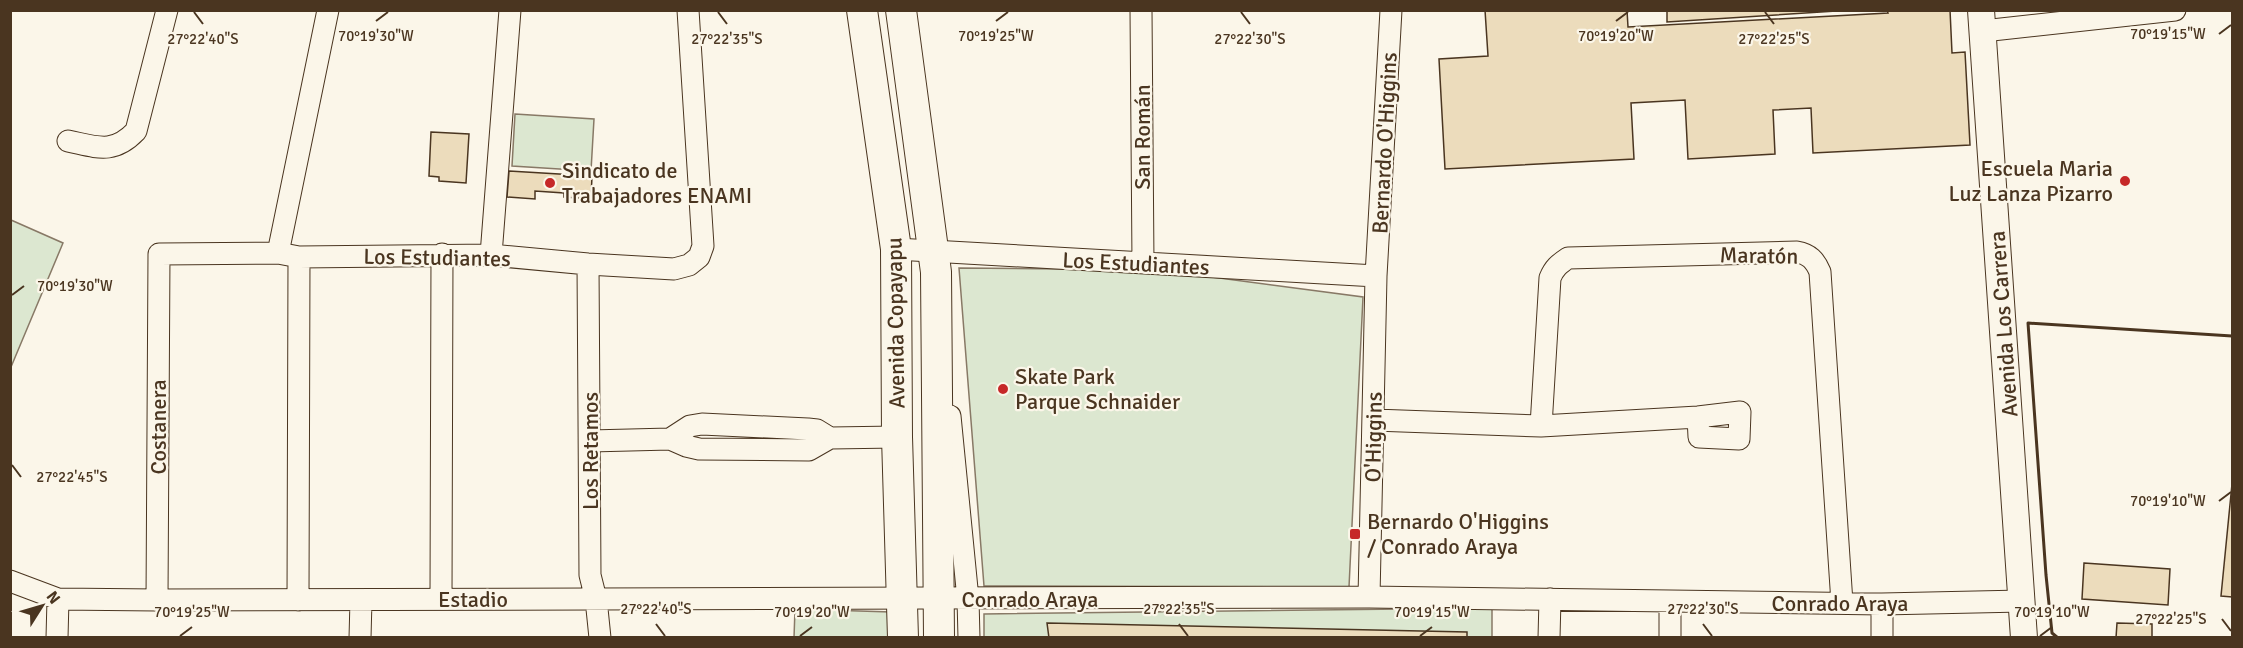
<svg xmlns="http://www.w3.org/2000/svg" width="2243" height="648" viewBox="0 0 2243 648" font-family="Signika,sans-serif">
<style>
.green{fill:#dce7d0;stroke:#887966;stroke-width:1.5}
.building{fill:#ecdcbc;stroke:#4a3520;stroke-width:1.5}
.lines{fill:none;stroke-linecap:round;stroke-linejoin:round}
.minor-casing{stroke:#4a3520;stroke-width:23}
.major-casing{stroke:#4a3520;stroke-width:28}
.highway-casing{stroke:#4a3520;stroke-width:32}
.minor{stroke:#fbf6e9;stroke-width:21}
.major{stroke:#fbf6e9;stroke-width:26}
.highway{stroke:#fbf6e9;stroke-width:30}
.wall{stroke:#4a3520;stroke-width:3}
.ticks{fill:none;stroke:#4a3520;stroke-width:2}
.poi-dot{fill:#c62828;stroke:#fbf6e9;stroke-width:2}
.labels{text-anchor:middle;stroke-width:4.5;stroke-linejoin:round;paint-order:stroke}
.street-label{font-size:22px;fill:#4a3520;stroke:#fbf6e9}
.poi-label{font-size:22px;fill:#4a3520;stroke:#fbf6e9;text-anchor:start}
.ticks-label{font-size:15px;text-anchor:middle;fill:#4a3520;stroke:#fbf6e9;stroke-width:4.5;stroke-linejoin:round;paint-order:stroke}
</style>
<rect width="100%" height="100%" fill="#fbf6e9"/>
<path class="green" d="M515 114 594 119 591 171 512 166Z
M11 220 63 243 11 367Z
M959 268 1159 270 1363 297 1349 587 984 586Z
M1492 608V637L984 638V614Z
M795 609 891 612 890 637 794 638Z"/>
<path class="building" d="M1485 10H1627L1628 27 1888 13 1887 10H1950L1952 53 1965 52 1970 145 1813 153 1811 108 1773 110 1775 154 1688 159 1685 100 1631 103 1634 159 1445 169 1439 59 1488 56Z
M1667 10H1852L1667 22Z
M431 132 469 134 466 183 439 181V177L429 176Z
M509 171 592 176 591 199 564 197V193L535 191V199L507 197Z
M2232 484V597L2221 596Z
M2084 563 2170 569 2168 605 2082 599Z
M1047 623 1467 632V638H1049Z
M2117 623 2152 624V638H2116Z"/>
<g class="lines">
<g class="minor-casing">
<path id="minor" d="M1141 10 1143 263
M1983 31 2175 10
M68 141C97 147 113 155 136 131L167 10
M896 249 1376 276
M278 253 328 10
M491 255 510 10
M588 264 590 575 596 599 600 638
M950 416 968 599 969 638
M1374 420 1541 426 1698 417 1740 412 1739 439 1699 437 1698 417
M1541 426 1550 278C1554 268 1559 264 1568 258L1797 252C1809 254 1815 260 1820 272L1842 603
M670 439 690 426 702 424 808 429 817 430 830 438 897 437
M590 441 670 439 686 446 699 449 809 450 830 438
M10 581 58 599 157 600 1369 597 1882 604 2022 601
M1369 597 1376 276 1391 10
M441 598 442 254
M157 600 159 254 278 253 299 257 491 255 588 264 674 269 689 265 699 257 703 246 688 10
M298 600 299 257
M1670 601V638
M1882 604V638
M57 638 58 599
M360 638 361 600
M1549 638 1550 599"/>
</g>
<g class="major-casing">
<path id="major" d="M1981 10 2024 638"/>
</g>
<g class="highway-casing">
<path id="highway" d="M862 10 896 249 897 437 903 638
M901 10 936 272 939 638"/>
</g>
<use href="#minor" class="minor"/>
<use href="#major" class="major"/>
<use href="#highway" class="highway"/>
<path class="wall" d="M2058 638 2052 633 2046 575 2028 323 2232 336"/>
</g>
<path class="ticks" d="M194 12 203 24M718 12 727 24M1241 12 1250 24M1765 12 1774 24M376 21 388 12M996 21 1008 12M1616 21 1628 12M2219 34 2231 25M12 295 24 286M12 465 21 477M2219 501 2231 492M2222 619 2231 631M656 624 665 636M1179 624 1188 636M1703 624 1712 636M180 636 192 627M800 636 812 627M1420 636 1432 627M2040 636 2052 627"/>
<g class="poi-dot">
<circle cx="2125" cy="181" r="6"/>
<circle cx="550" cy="183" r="6"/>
<circle cx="1003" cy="389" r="6"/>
<rect x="1349" y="528" width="12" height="12" rx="3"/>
</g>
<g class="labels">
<g class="street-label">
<text transform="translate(1142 137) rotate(-90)" y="8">San Román</text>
<text transform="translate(1384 143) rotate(-87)" y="8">Bernardo O'Higgins</text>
<text transform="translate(1759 255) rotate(1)" y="8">Maratón</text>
<text transform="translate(437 257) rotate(1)" y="8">Los Estudiantes</text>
<text transform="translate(1136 263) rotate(3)" y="8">Los Estudiantes</text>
<text transform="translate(895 323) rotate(-91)" y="8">Avenida Copayapu</text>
<text transform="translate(2003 324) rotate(-94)" y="8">Avenida Los Carrera</text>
<text transform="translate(158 427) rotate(-90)" y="8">Costanera</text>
<text transform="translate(1373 437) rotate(-89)" y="8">O'Higgins</text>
<text transform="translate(590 451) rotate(-90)" y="8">Los Retamos</text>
<text x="473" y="607">Estadio</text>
<text x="1030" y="607">Conrado Araya</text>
<text x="1840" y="611">Conrado Araya</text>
</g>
<g class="poi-label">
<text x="2113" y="176" text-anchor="end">Escuela Maria<tspan x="2113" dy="25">Luz Lanza Pizarro</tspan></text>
<text x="562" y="178">Sindicato de<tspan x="562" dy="25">Trabajadores ENAMI</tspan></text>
<text x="1015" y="384">Skate Park<tspan x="1015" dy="25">Parque Schnaider</tspan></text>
<text x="1367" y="529">Bernardo O'Higgins<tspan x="1367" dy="25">/ Conrado Araya</tspan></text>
</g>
</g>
<g class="ticks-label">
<text x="2168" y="39">70°19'15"W</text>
<text x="376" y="41">70°19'30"W</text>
<text x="996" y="41">70°19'25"W</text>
<text x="1616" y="41">70°19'20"W</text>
<text x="203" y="44">27°22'40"S</text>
<text x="727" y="44">27°22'35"S</text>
<text x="1250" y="44">27°22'30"S</text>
<text x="1774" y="44">27°22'25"S</text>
<text x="75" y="291">70°19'30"W</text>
<text x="72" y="482">27°22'45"S</text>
<text x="2168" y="506">70°19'10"W</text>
<text x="656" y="614">27°22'40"S</text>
<text x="1179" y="614">27°22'35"S</text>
<text x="1703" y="614">27°22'30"S</text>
<text x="192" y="617">70°19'25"W</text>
<text x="812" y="617">70°19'20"W</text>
<text x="1432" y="617">70°19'15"W</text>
<text x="2052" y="617">70°19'10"W</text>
<text x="2171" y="624">27°22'25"S</text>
</g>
<rect width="2243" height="648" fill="none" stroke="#4a3520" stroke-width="24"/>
<g transform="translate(42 606) rotate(53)" stroke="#fbf6e9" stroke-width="4.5" paint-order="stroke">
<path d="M0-4.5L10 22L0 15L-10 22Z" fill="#4a3520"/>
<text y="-9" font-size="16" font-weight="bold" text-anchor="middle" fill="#4a3520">N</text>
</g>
</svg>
